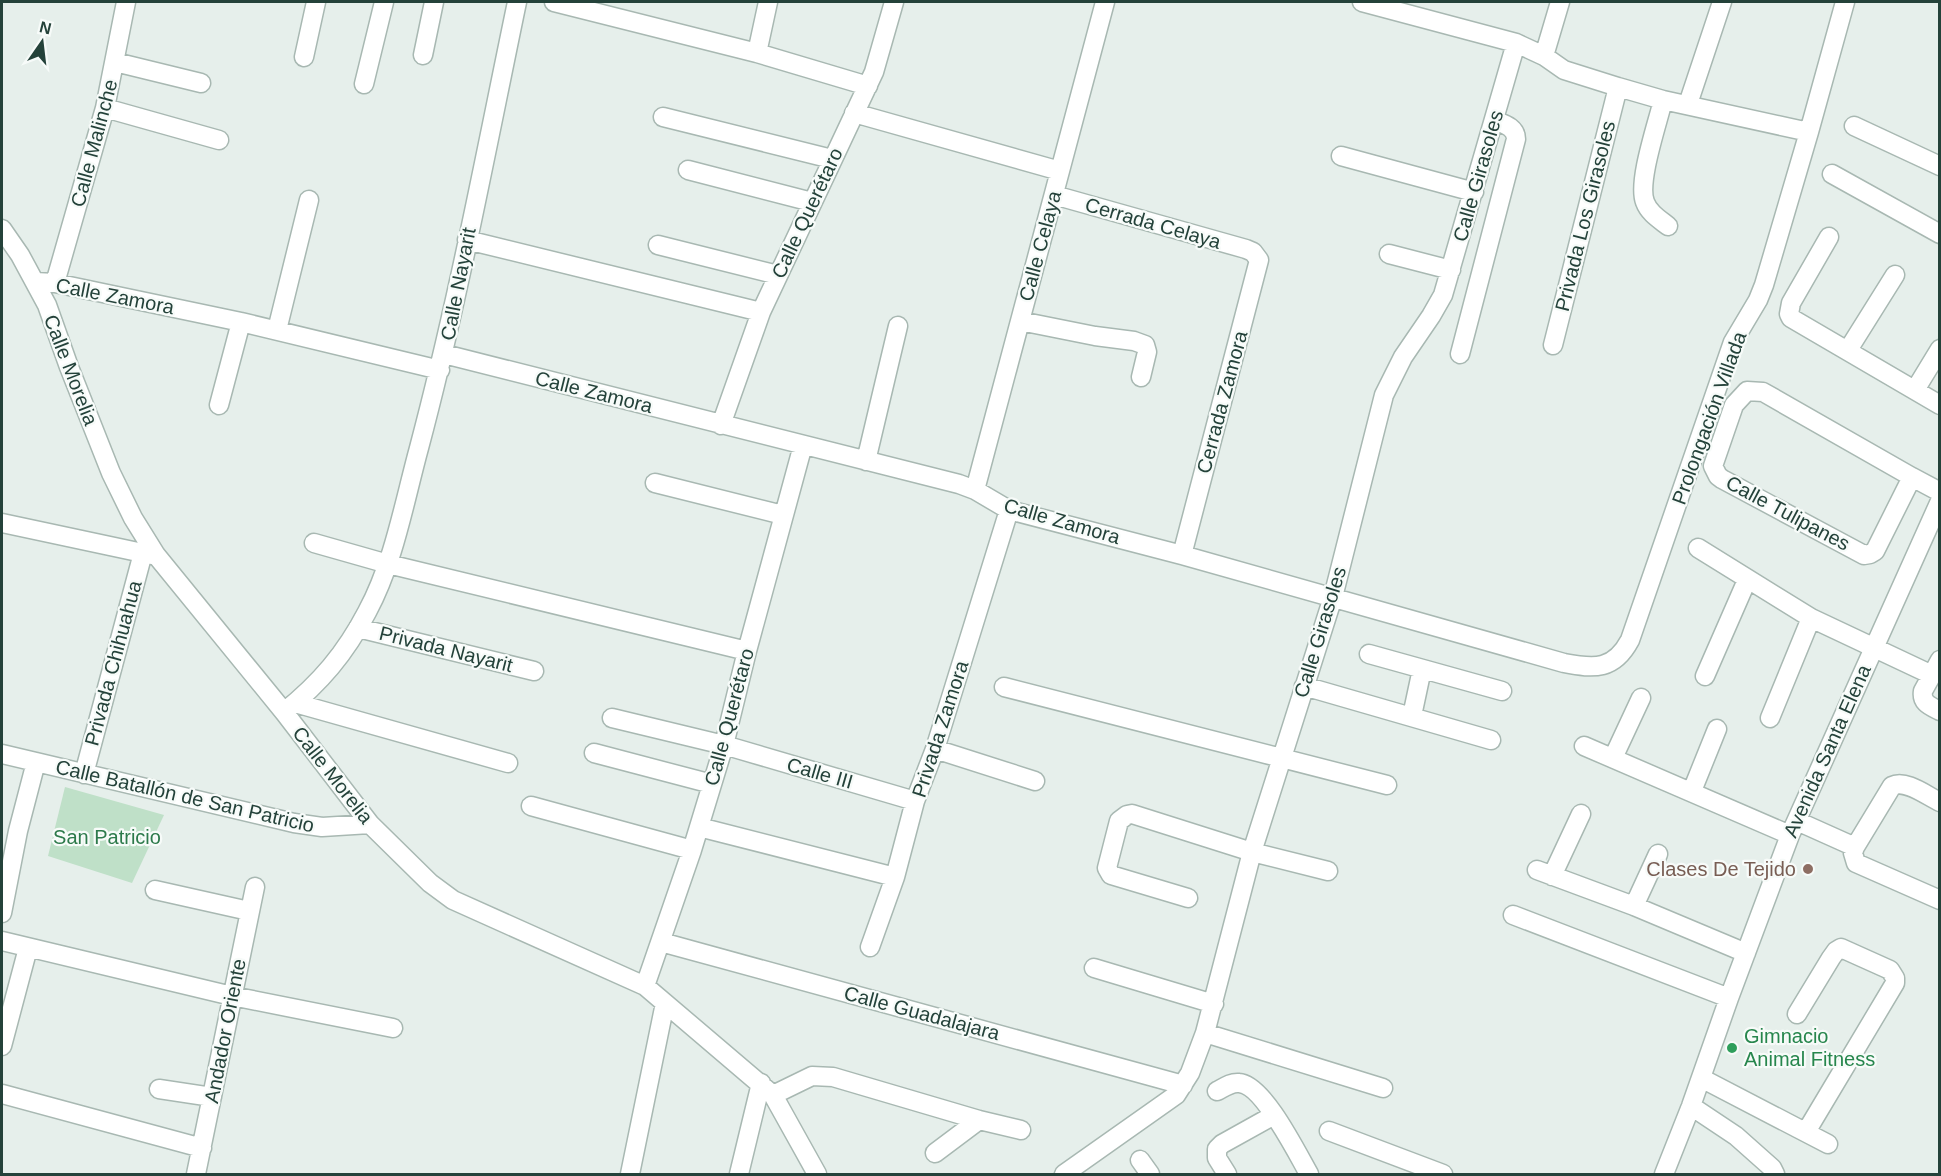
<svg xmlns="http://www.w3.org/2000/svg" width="1941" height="1176" viewBox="0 0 1941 1176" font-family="Helvetica,sans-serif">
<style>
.green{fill:#bfe0c8}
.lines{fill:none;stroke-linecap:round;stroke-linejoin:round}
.minor-casing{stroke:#a8b8b2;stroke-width:21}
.minor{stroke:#fff;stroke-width:18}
.education-dot{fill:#8d6e63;stroke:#f7fbf9;stroke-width:2}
.leisure-dot{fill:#2e9e5b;stroke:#f7fbf9;stroke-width:2}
.labels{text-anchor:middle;stroke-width:4.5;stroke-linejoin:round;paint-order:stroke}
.street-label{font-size:20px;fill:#24423a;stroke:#f7fbf9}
.park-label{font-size:20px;fill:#2d7a4b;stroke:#f7fbf9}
.education-label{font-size:20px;fill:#785e54;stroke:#f7fbf9;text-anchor:end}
.leisure-label{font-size:20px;fill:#27864d;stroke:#f7fbf9;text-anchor:start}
</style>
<rect width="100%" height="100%" fill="#e6efeb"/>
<path class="green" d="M65 787 164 815 132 883 48 856Z"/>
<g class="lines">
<g class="minor-casing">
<path id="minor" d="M554 2 757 53 868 86
M1362 2 1516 43 1544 56 1564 70 1618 87 1663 100 1809 132
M757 53 768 2
M423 55 434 2
M1544 56 1560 2
M304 57 316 2
M115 62 201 83
M364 84 384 2
M1663 100C1658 122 1637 182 1645 202 1649 213 1659 219 1668 226
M1688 104 1722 2
M105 108 219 140
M854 113 1060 171
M663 117 832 159
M1854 126 1940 166
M1341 156 1474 192
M688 170 812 202
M1832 174 1940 234
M1054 195 1246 249 1253 252 1259 260 1182 555
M2 229 20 255 47 305 69 367 111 473 133 518 156 555 284 712 370 824 430 883 453 900 645 986 773 1095 817 1174
M1829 237 1791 303 1789 314 1791 318 1940 405
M467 240 761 312
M658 245 778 275
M1389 254 1451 270
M35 282 55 283 241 322 440 370
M55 283 105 108 126 2
M1020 321 1095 336 1134 341 1145 345 1147 352 1141 377
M277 330 309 200
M1553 345 1618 87
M1848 350 1895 275
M444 354 959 484 975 490 1009 510 1182 555 1564 663C1595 669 1614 670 1630 640L1733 342 1758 300 1764 285 1809 132 1845 2
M1460 354 1516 139C1516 127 1504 124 1494 120
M1915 390 1940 349
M219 405 241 322
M721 425 761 312 874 72 894 2
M866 461 898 326
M1912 477 1875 551 1870 554 1864 555 1722 479 1718 476 1713 466 1734 405 1747 391 1763 392 1912 477 1940 492
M655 483 783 515
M975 490 1105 2
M2 523 152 555
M314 543 388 564 747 651
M1698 548 1811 618 1932 675
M358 628 534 671
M1369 654 1502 691
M1940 660 1923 691C1921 703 1930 706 1940 711
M1705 676 1747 580
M1304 686 1491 740
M1004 687 1387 785
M295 703 508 763
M284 712C320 683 345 654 367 612 394 562 404 503 419 448 458 301 486 151 517 2
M1412 716 1422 669
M612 718 724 745 915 801
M1770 718 1811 618
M1584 746 1790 835
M935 749 1035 781
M594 753 712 784
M2 754 294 823 322 827 370 824
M1613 758 1641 698
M84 774 143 553
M1692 791 1717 729
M531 806 692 850
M1797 821 1855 847 1853 853 1856 863 1940 900
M699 827 895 877
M1855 847 1892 786C1906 779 1927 796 1940 802
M1537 870 1634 906 1746 953
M1552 876 1581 814
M155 890 249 911
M1188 898 1111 875 1107 868 1119 821 1127 815 1132 814 1252 852 1328 871
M1634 906 1658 854
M2 913 18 831 36 762
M1513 915 1729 998
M2 941 232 996 393 1028
M661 942 1183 1085
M870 947 895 877 915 801 935 749 1009 510
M1094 968 1214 1004
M645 986 692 850 724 745 747 651 803 445
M1797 1014 1831 958 1836 951 1841 948 1890 970 1895 978V983L1806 1132
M1205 1033 1383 1088
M2 1046 28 948
M1701 1078 1828 1144
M159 1089 212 1097
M1217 1091C1223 1088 1231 1082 1239 1083 1263 1084 1297 1153 1309 1174
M2 1094 202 1148
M773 1095 812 1076 833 1077 979 1120 1021 1130
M1691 1106 1736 1136 1772 1168 1775 1174
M1329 1131 1443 1174
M935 1153 979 1120
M1140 1160 1150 1174
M196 1174 255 887
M630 1174 665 1003
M739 1174 761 1083
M1064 1174 1176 1095 1190 1073 1205 1033 1252 852 1333 597 1384 395 1403 357 1431 316 1443 295 1516 43
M1227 1174 1217 1158V1149L1222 1144 1274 1115
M1664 1174 1691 1106 1729 998 1790 835 1940 501"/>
</g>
<use href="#minor" class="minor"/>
</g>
<circle class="education-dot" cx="1808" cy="869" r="6"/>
<circle class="leisure-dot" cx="1732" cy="1048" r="6"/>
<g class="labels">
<g class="street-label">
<text transform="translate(94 143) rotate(-75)" y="7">Calle Malinche</text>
<text transform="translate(1478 176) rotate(-74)" y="7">Calle Girasoles</text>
<text transform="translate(807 213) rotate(-65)" y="7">Calle Querétaro</text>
<text transform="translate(1585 216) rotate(-76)" y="7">Privada Los Girasoles</text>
<text transform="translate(1153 223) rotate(16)" y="7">Cerrada Celaya</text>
<text transform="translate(1040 246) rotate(-75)" y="7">Calle Celaya</text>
<text transform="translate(458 284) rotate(-79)" y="7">Calle Nayarit</text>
<text transform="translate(115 296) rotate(11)" y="7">Calle Zamora</text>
<text transform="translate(71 370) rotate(69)" y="7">Calle Morelia</text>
<text transform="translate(594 392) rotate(14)" y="7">Calle Zamora</text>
<text transform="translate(1222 402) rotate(-75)" y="7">Cerrada Zamora</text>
<text transform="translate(1709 418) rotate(-70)" y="7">Prolongación Villada</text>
<text transform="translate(1788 513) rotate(28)" y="7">Calle Tulipanes</text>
<text transform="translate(1062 521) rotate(16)" y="7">Calle Zamora</text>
<text transform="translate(1320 632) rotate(-73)" y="7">Calle Girasoles</text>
<text transform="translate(446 649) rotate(14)" y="7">Privada Nayarit</text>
<text transform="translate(113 663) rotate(-75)" y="7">Privada Chihuahua</text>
<text transform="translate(729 717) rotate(-75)" y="7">Calle Querétaro</text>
<text transform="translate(940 729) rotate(-72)" y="7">Privada Zamora</text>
<text transform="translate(1827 751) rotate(-66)" y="7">Avenida Santa Elena</text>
<text transform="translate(820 773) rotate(16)" y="7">Calle III</text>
<text transform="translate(333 775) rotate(52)" y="7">Calle Morelia</text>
<text transform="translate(185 796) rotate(13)" y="7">Calle Batallón de San Patricio</text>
<text transform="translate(922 1013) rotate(15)" y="7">Calle Guadalajara</text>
<text transform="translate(225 1031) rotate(-79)" y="7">Andador Oriente</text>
</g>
<g class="park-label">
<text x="107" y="844">San Patricio</text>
</g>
<g class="education-label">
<text x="1796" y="876">Clases De Tejido</text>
</g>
<g class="leisure-label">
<text x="1744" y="1043">Gimnacio<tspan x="1744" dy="23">Animal Fitness</tspan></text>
</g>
</g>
<rect width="1941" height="1176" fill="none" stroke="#24423a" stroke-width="6"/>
<g transform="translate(42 42) rotate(14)" stroke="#f7fbf9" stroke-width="4.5" paint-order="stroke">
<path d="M0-4.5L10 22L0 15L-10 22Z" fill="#24423a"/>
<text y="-9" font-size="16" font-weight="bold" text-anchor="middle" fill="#24423a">N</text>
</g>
</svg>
